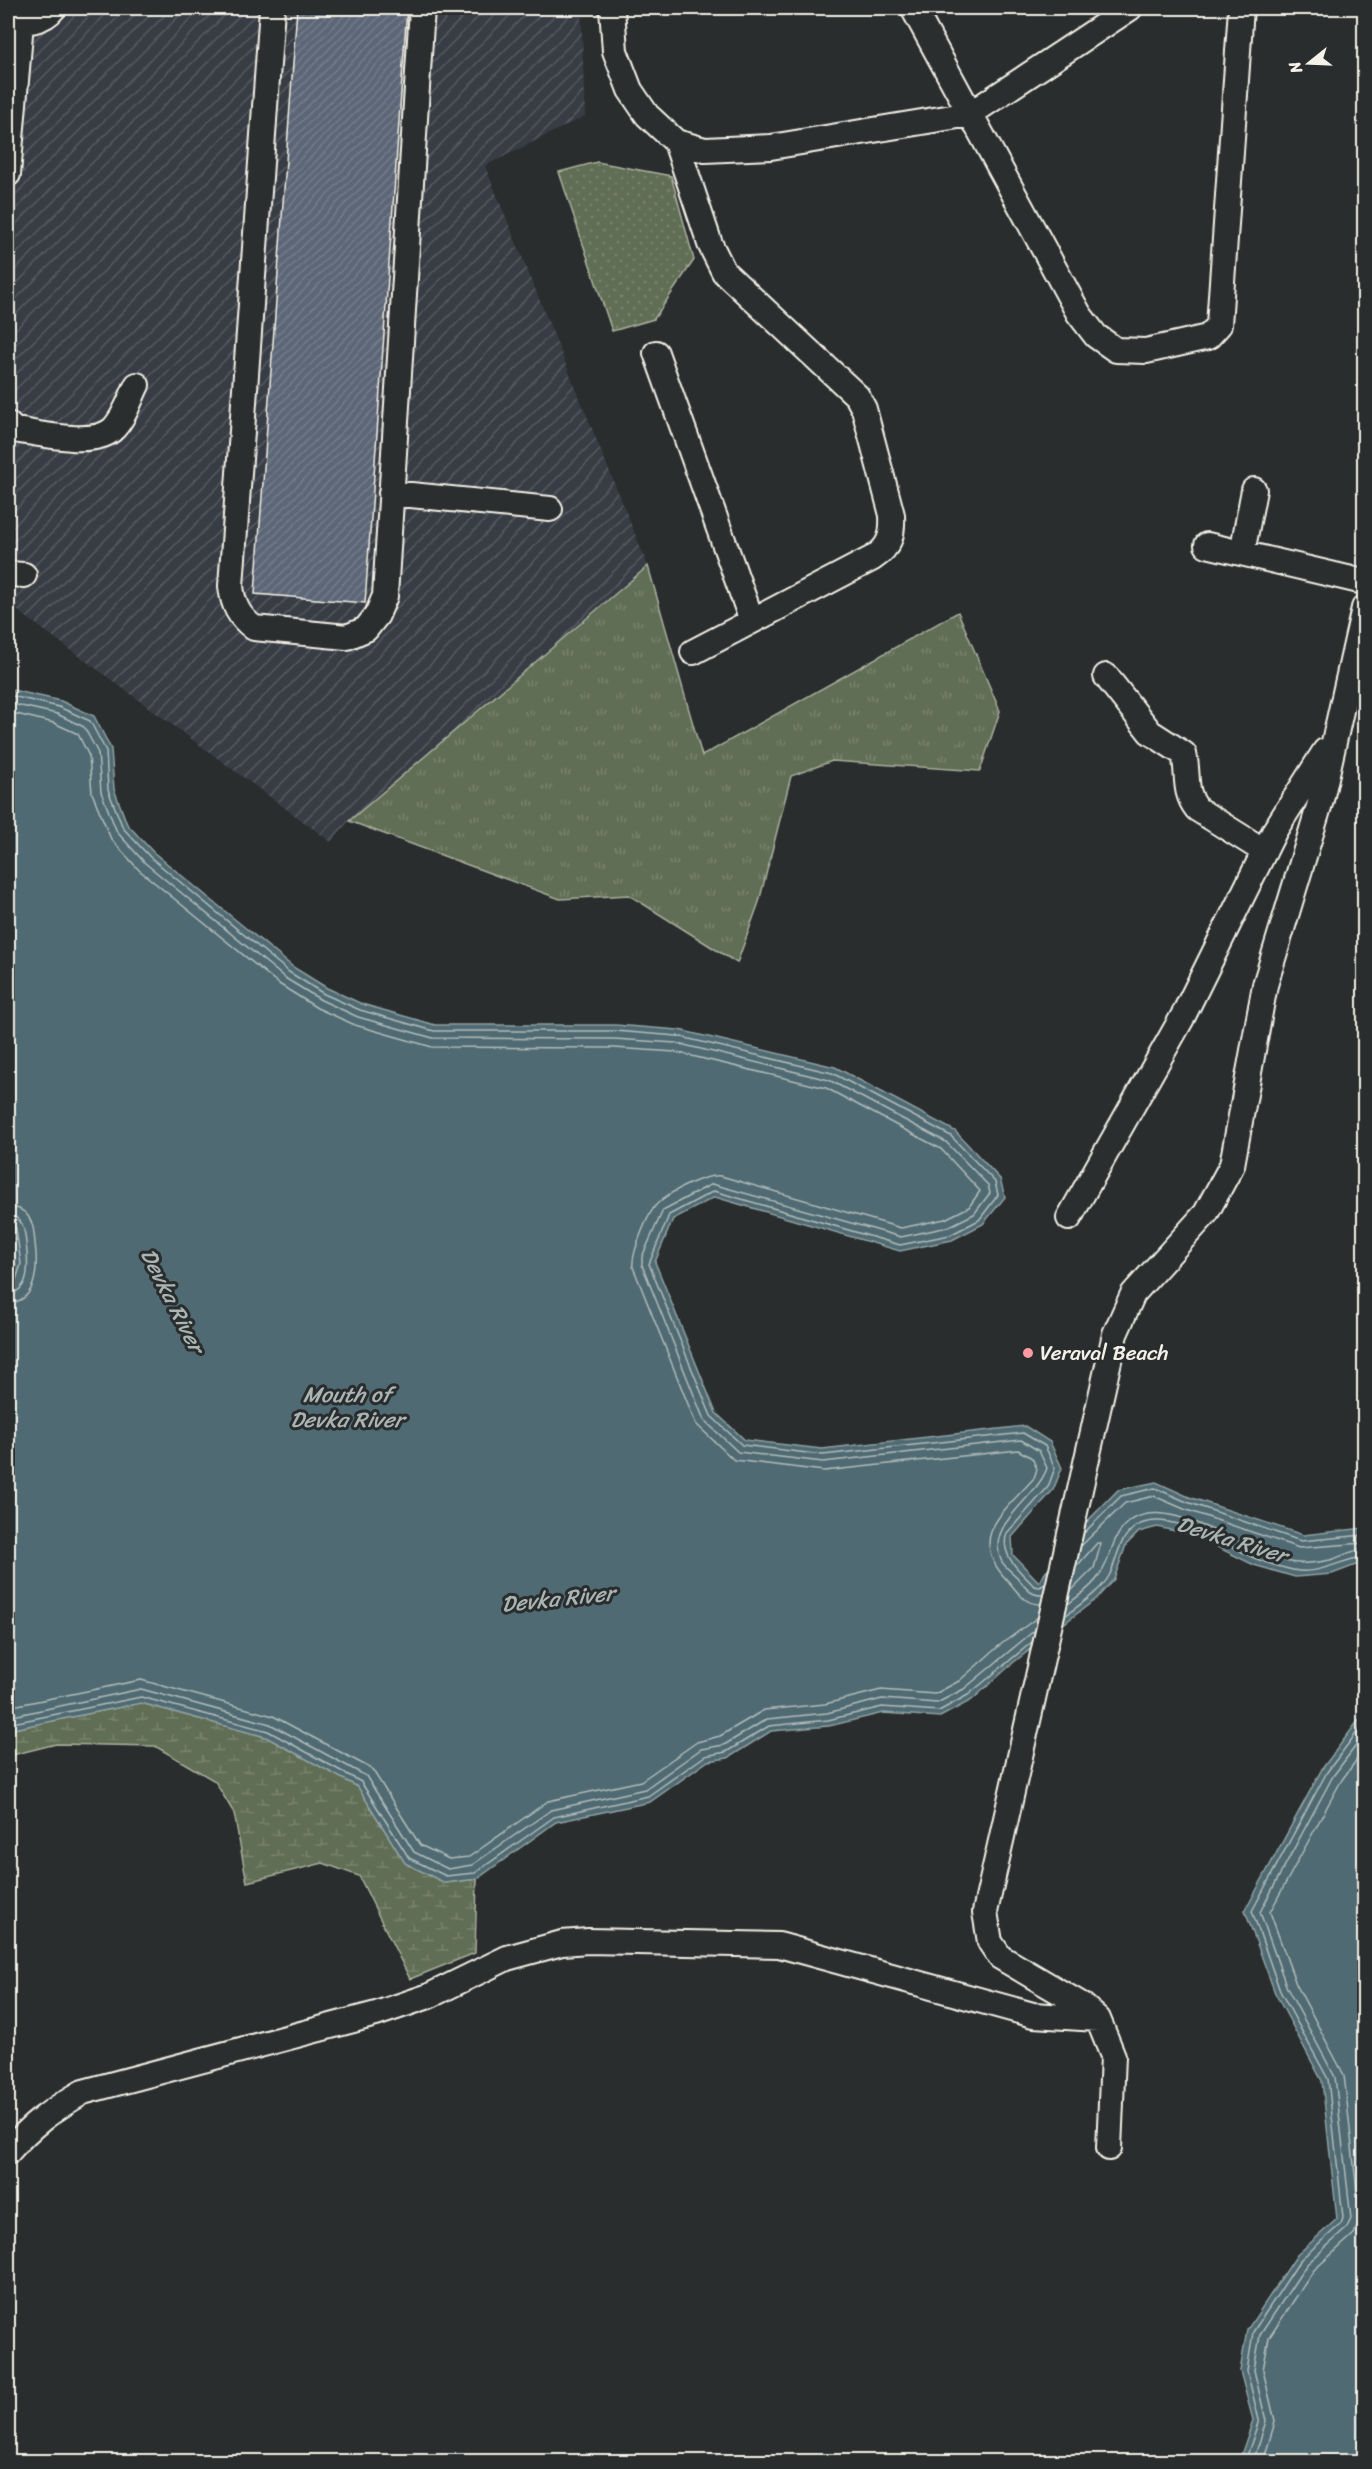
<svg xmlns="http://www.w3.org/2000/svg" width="1372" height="2469" viewBox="0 0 1372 2469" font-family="Sriracha,sans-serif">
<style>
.industrial{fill:url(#industrial-furrows)}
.grass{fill:url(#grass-tufts);stroke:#aab09e;stroke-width:1.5}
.wetland{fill:url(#wetland-marsh);stroke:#aab09e;stroke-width:1.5}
.park{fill:url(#park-dots);stroke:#aab09e;stroke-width:1.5}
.water{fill:#4f6b73;stroke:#91a1a2;stroke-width:1.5}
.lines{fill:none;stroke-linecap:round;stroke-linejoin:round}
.shore{stroke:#b2bbb9;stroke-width:1.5}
.building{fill:url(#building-hatch);stroke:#f4f1e8;stroke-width:1.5}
.minor-casing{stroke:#f4f1e8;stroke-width:28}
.minor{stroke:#2a2d2e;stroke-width:24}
.poi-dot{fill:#ff9aa2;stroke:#2a2d2e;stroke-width:2}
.labels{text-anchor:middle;stroke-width:6;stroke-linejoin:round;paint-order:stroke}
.poi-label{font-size:21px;fill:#f4f1e8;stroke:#2a2d2e;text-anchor:start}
.water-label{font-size:22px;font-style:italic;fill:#aab5b3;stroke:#2a2d2e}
</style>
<defs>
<pattern id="industrial-furrows" width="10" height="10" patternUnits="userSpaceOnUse" patternTransform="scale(1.5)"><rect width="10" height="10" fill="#393e44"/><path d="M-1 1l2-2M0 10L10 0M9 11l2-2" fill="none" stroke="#565a5f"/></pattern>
<pattern id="grass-tufts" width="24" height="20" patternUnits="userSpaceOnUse" patternTransform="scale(1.5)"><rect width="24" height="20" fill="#616e55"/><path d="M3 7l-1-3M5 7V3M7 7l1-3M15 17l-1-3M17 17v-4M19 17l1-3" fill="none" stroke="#78836d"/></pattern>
<pattern id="wetland-marsh" width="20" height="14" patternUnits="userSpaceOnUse" patternTransform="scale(1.5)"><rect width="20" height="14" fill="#616e55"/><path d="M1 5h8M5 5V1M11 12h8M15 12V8" fill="none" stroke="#78836d"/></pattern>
<pattern id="park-dots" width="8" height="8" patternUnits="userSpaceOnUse" patternTransform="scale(1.5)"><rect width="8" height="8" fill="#616e55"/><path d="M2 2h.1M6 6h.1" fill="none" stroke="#78836d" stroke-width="1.8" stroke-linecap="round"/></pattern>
<pattern id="building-hatch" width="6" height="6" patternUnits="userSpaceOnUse" patternTransform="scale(1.5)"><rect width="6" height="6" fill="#5b6676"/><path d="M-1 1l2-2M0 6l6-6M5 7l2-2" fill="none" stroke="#737c8a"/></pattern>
</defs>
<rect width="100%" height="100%" fill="#2a2d2e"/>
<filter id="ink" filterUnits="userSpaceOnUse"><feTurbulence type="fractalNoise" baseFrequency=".0167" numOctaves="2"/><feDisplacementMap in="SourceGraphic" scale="12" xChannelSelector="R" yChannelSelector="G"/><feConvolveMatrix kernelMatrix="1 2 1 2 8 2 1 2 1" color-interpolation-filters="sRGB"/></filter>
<g filter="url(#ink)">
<path class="industrial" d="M8 8H581L585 116 485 166 648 566 349 821 331 842 14 608H8Z"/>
<path class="grass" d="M648 566 702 756 958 612 1000 711 980 771 832 761 791 776 759 902 737 963 629 895 560 899 349 821Z"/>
<path class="wetland" d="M8 1214 15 1264 8 1289Z
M141 1703 266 1737 358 1787 405 1863 445 1883 477 1879 475 1953 410 1979 359 1876 323 1863 247 1882 234 1813 215 1781 155 1746 56 1744 8 1756V1730Z"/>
<path class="park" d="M597 162 671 176 694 260 654 319 612 331 559 172Z"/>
<path class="water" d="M8 689 61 701 94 716 111 749 114 789 127 824 153 852 293 967 327 988 362 1004 435 1025H615L679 1030 835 1067 955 1131 1000 1179 1005 1197 983 1224 952 1240 900 1251 715 1197 673 1219 655 1262 716 1413 745 1440 822 1449 1025 1426 1050 1442 1062 1468 1053 1490 1012 1537 1013 1555 1039 1582 1064 1545 1118 1490 1156 1482 1189 1497 1303 1535 1364 1528V1562L1332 1574 1295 1577 1254 1565 1193 1535 1157 1527 1139 1532 1126 1545 1114 1579 1096 1599 1014 1662 972 1700 940 1717 883 1713 829 1726 771 1731 728 1758 708 1761 650 1802 556 1822 477 1879 445 1883 405 1863 358 1787 266 1737 141 1703 8 1730V1289L15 1264 8 1214Z
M1364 1713V2461H1239L1253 2420 1240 2371 1247 2330 1297 2255 1337 2219 1322 2081 1275 1993 1245 1911 1322 1769Z"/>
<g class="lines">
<path class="shore" d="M8 695 59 707 90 721 106 751 108 790 123 828 150 857 289 972 324 994 360 1010 434 1031H615L677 1036 832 1073 951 1136 995 1182 998 1195 979 1220 950 1235 900 1245 714 1191 669 1215 649 1264 711 1416 742 1445 823 1455 1023 1433 1045 1446 1055 1468 1048 1487 1007 1533C999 1555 1020 1571 1034 1586L1040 1587 1045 1584
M8 703 57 714 84 727 98 753 101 792 117 832 145 863 285 978 321 1000 358 1017 433 1038 614 1039 676 1043 829 1080 946 1142 988 1185 990 1193 974 1214 948 1227 901 1237 712 1184 663 1210 642 1257V1265L704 1420 738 1452 823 1462 1021 1440 1039 1451 1047 1468C1037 1499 985 1523 1001 1560 1004 1567 1012 1572 1017 1577 1024 1586 1030 1596 1043 1595
M8 712 54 723 78 734 89 756 92 793 111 839 139 870 279 984 317 1008 355 1025 432 1047 614 1048 675 1052 826 1088 941 1149 980 1191 969 1207 945 1219 901 1228 721 1176C707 1173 669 1192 658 1203 648 1212 631 1254 633 1267L696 1424 734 1460 824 1471 1018 1450 1032 1458 1037 1469 1034 1478C1004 1512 965 1537 1008 1581 1018 1592 1024 1604 1040 1604
M8 1207C16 1207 23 1209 28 1216 34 1224 34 1234 35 1243 38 1266 38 1302 8 1303
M8 1216C13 1216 17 1217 20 1221 25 1227 25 1236 26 1243 28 1260 32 1292 8 1294
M8 1223 13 1224 16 1229 21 1264 15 1283 8 1286
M1084 1533 1121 1496 1155 1488 1187 1502 1301 1541 1364 1535
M1081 1546 1125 1503 1154 1496 1184 1509 1299 1548 1364 1543
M1071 1591 1094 1568 1101 1543H1097L1077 1566
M1068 1604C1080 1595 1093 1586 1101 1573 1113 1555 1110 1538 1129 1522 1169 1489 1254 1561 1298 1563 1307 1564 1320 1562 1330 1560 1341 1557 1352 1550 1364 1549
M1065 1616C1080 1604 1100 1592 1109 1576 1118 1559 1117 1541 1134 1528 1163 1505 1226 1545 1254 1558 1266 1563 1280 1567 1293 1570 1318 1576 1341 1559 1364 1557
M8 1707 141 1680 273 1716 372 1769 420 1845 449 1859 469 1857 548 1801 641 1781 697 1742 720 1736 764 1710 825 1704 881 1690 935 1694 959 1681 1000 1645 1038 1617
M8 1717 141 1689 270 1724 366 1776 414 1852 448 1869 472 1865 551 1810 645 1789 701 1749 724 1745 767 1719 827 1713 882 1699 937 1703 964 1689 1035 1630
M8 1724 141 1697 268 1731 361 1782 409 1858 446 1876 475 1873 554 1817 648 1796 705 1756 726 1752 769 1726 828 1720 882 1707 939 1711 968 1695 1032 1642
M1245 2462 1259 2420 1247 2371 1253 2332 1301 2259 1341 2224 1343 2218 1328 2079 1280 1991 1252 1911 1327 1772 1364 1723
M1253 2462 1266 2421 1254 2370 1260 2335 1307 2264 1346 2229 1351 2219 1335 2077 1287 1988 1260 1912 1333 1776 1364 1735
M1263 2462 1275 2422 1263 2370 1269 2338 1314 2270 1354 2234 1360 2219 1344 2075 1296 1984 1270 1912 1341 1781 1364 1750"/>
</g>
<path class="building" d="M297 8H407L365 603 255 594Z"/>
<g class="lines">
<g class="minor-casing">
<path id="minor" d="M272 8 231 586C233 605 239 617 254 628L347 637 366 629 377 615 385 596 422 8
M612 8 615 51 630 90 647 115 676 142 705 150 771 147 970 114 1130 8
M913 8 1079 314 1096 336 1116 350 1146 351 1208 337 1219 325 1241 8
M8 21C26 22 42 23 54 8
M676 142 710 244 724 272 857 396 864 409 892 515C893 535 890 547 873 558L693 652
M8 174 21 22
M656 353 752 621
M8 424 14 430C39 433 91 447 112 430 124 419 130 399 137 385
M391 493 550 509
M1207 545 1364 582
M1242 553 1254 490
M8 574 24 575
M1106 676 1150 732 1184 754C1189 775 1183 791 1197 809L1264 851
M1069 1218 1182 1018 1275 830 1325 751
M1109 2148 1113 2056 1098 2019 1082 2005 1000 1957 990 1942 985 1912 1115 1334 1133 1294 1206 1213 1232 1165 1265 985 1321 800 1364 608
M8 2152C31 2125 52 2110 83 2092L376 2014 429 1996 507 1958 562 1943 588 1941 779 1945 1033 2015 1098 2019"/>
</g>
<use href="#minor" class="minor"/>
</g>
</g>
<circle class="poi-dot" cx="1028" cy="1353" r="6"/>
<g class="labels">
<g class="poi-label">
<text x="1040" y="1360">Veraval Beach</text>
</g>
<g class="water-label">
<text transform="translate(173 1300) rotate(63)" y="8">Devka River</text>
<text x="347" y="1402">Mouth of<tspan x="347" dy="25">Devka River</tspan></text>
<text transform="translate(1232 1539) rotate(17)" y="8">Devka River</text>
<text transform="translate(558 1598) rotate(-6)" y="8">Devka River</text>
</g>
</g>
<rect width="1372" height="2469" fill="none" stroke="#2a2d2e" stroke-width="30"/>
<rect x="15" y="15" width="1342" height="2439" fill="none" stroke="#f4f1e8" stroke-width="2" filter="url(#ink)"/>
<g transform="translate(1309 63) rotate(252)" stroke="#2a2d2e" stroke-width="4.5" paint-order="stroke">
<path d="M0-4.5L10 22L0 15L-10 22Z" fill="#f4f1e8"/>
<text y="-9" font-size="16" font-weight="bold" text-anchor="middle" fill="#f4f1e8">N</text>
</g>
</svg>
